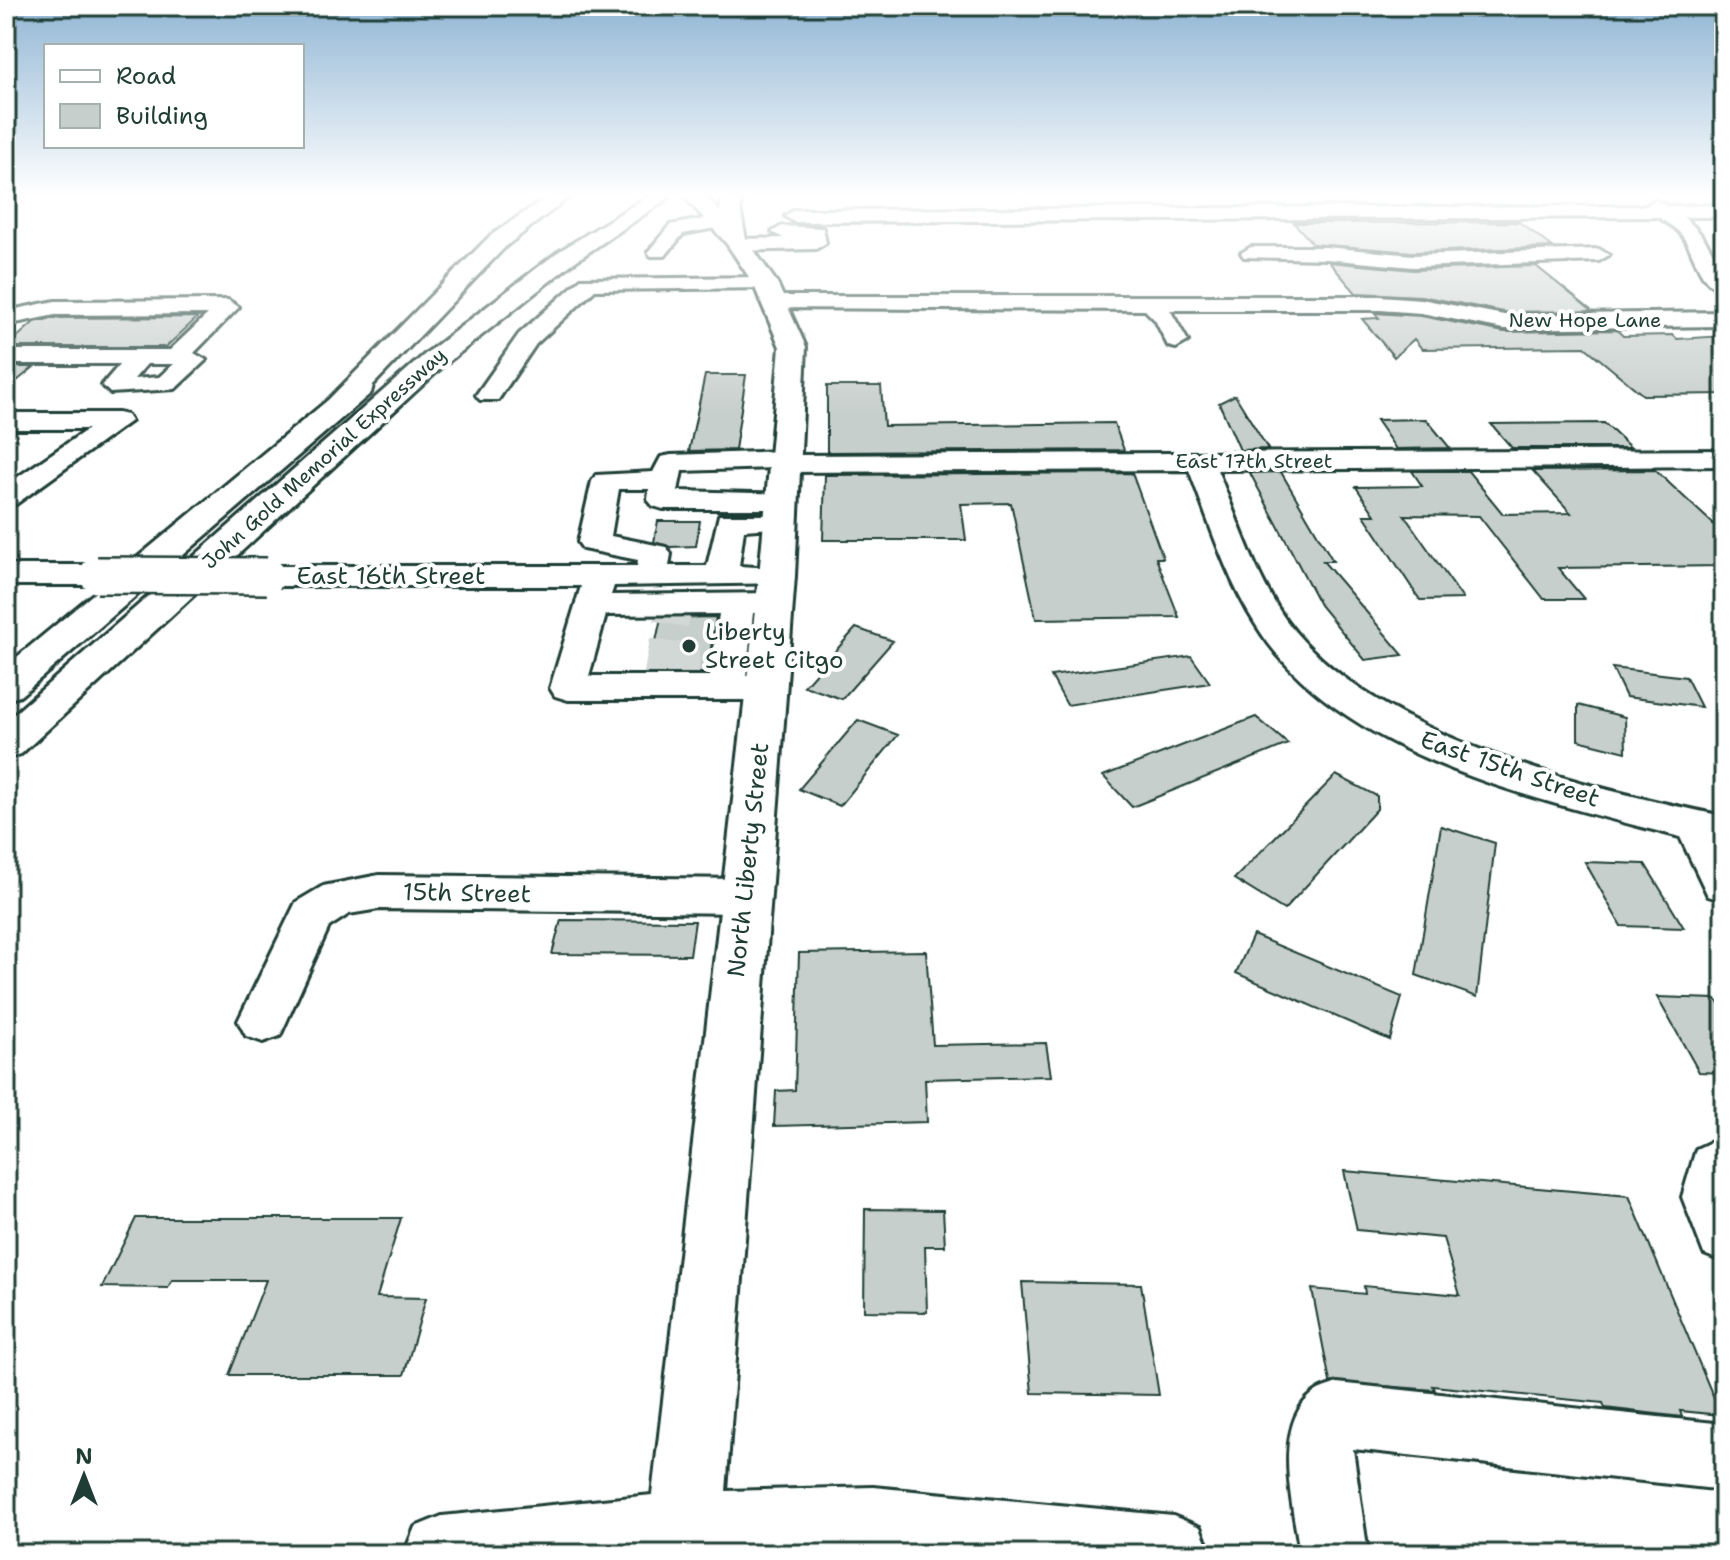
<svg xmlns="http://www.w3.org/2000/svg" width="1730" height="1560" viewBox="0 0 1730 1560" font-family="'Shantell Sans',sans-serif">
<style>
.building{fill:#c7cfcc;stroke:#1f3d34;stroke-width:2}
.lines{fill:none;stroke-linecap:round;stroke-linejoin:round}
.minor-tunnel{stroke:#d2d8d6;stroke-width:35;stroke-dasharray:35 18;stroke-linecap:butt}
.minor-casing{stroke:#1f3d34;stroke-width:6}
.major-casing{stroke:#1f3d34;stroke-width:6}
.highway-casing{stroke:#1f3d34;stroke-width:6}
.minor{fill:#fff;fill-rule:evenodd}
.major{fill:#fff;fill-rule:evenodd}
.highway{fill:#fff;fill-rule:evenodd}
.minor-bridge-casing{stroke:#1f3d34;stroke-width:40;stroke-linecap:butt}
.minor-bridge{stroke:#fff;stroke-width:35}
.poi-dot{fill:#1f3d34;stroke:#fff;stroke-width:3}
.labels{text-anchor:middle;stroke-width:8;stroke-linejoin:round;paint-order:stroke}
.far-street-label{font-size:20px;fill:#1f3d34;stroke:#fff}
.street-label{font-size:24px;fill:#1f3d34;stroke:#fff}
.poi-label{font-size:24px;fill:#1f3d34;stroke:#fff;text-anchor:start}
</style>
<rect width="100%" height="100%" fill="#fff"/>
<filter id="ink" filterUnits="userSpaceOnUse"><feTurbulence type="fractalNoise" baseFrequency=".0125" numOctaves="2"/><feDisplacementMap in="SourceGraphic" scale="16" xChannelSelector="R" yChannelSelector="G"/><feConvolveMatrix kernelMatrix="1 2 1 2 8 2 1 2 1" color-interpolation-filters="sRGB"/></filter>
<g filter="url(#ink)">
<path class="building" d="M1519 222 1553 247 1413 252 1313 244 1294 223Z
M1329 262 1413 270 1536 266 1592 311 1504 312 1421 296 1356 293Z
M1374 313 1421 316 1504 332 1617 330 1623 336 1673 335 1677 339 1724 336V394L1643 395 1585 347 1422 349 1414 339 1394 357 1362 319 1379 318Z
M198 317 166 347H6L34 322 55 318Z
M6 367H34L6 390Z
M705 375H746L735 450 689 451Z
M827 386H881L884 426 1114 423 1124 450 827 452Z
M1235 395 1268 449 1240 450 1219 403Z
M1426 419 1450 448 1396 449 1376 420Z
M1604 423 1631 448H1512L1491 424Z
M1655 470 1724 534V566L1558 568 1584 599H1544L1479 516 1404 515 1463 599 1420 600 1364 515H1375L1356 487 1422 486 1412 471H1468L1503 514 1571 513 1533 471Z
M1281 472 1333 561H1323L1403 655 1365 660 1320 605 1250 473Z
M1132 473 1163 558H1156L1179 617 1036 619 1011 503 961 504 966 540H823L825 475Z
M658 521H700L696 546 670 547 654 542Z
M716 617 707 673H649L661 618Z
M856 628 893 641 842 699 804 686Z
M1191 656 1210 683 1067 705 1051 676Z
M1612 668 1686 677 1701 707 1626 697Z
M1578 705 1625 717 1626 752 1578 740Z
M1256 717 1288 744 1132 807 1103 776Z
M858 720 898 735 840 806 799 789Z
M1336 775 1377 796V809L1284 910 1234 879Z
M1441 826 1495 843 1477 997 1416 975Z
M1585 862 1645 864 1684 928 1621 926Z
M561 920 695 921 690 955 552 954Z
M1253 935 1402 997 1390 1040 1236 973Z
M926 951 933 1045 1046 1043 1051 1076 925 1079 927 1122 774 1126 776 1091 795 1090 799 953Z
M1657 997 1716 999 1724 1012V1073L1699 1072Z
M1344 1171 1629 1196 1721 1415 1680 1411 1682 1417 1605 1408 1603 1403 1433 1386 1435 1390 1330 1382 1312 1289 1365 1294 1364 1286 1460 1295 1443 1238 1357 1230Z
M865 1209 943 1210 945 1246H925L927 1312 864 1311Z
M136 1218H401L377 1297 426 1298 404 1375H229L266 1280H172L168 1288 102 1287Z
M1022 1282 1141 1284 1159 1395 1032 1393Z"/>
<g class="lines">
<path class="minor-tunnel" d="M664 660 721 659
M661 676 673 612"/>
<g class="minor-casing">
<path id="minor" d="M1655 200 1667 206 1724 205V217H1683C1704 232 1724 266 1724 291 1696 285 1696 249 1679 232 1673 226 1665 222 1658 217L794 222 785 216 794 210 1646 206Z
M719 216 729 222 726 226 683 234 665 256H651L648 252 670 225Z
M782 226 823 228 826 243 816 249 738 251 728 245 738 239 783 238 772 232Z
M1251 247H1326L1413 255 1599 249 1609 255 1599 261 1413 267 1326 259 1244 257 1241 253Z
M765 277 776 283 773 288 595 290 536 344 498 400H480L476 395 519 334 581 279Z
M775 296H1380L1421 299 1504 315 1724 312V326L1504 329 1421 313 1380 310H1170L1188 341 1176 348 1168 346 1155 320 1145 310 767 308 764 303Z
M228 300 239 307 194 353 206 360 175 389 110 393 102 385 120 364H6V350H170L208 314 55 315 6 325V311L55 301ZM147 364H174L159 377 134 379Z
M6 413H118L127 415 131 421 16 504 6 507V485L88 429H6Z
M1724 450V466L1217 470C1240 523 1258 588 1296 633 1388 741 1590 789 1724 816V901L1708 896 1680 837C1541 800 1338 758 1256 625 1226 578 1209 522 1189 470L785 472 774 468 682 471 678 491 792 494 797 500 792 506 782 509H663L653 506 648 500 649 489H619L611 536 666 547 671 554 669 566H707L719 515H787L791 521 787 527 744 530 739 566 788 569 793 576 788 583 614 586 611 595 774 593 786 596 791 603 786 610 753 613 746 676 778 680 783 688 778 696 765 700H568L555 696 550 688 581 586H267L256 583 251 576 256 569 267 566H637L638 560 583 549 578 542 592 481 596 475 653 472 661 457 671 455 785 451 797 455ZM719 614 710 676H589L606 615Z
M6 565H97L108 568 113 575 108 582 97 585H6Z
M379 875 744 879 760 884 766 896 760 908 744 913 379 909 349 914 329 927 280 1036 263 1042 246 1036 238 1021 296 902 323 886Z
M1724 1136V1262L1704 1254 1682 1197 1696 1149Z
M1337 1383 1724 1424V1490L1353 1449 1368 1554H1300C1294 1509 1270 1425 1314 1393 1320 1388 1330 1386 1337 1383Z"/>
</g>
<g class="major-casing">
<path id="major" d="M685 197H706L743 235 777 283 806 347 795 576 726 1491 873 1487 1173 1516 1200 1527 1211 1554H404L415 1527 442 1516 652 1495 759 576 780 347 753 283 727 244Z"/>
</g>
<g class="highway-casing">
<path id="highway" d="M547 197H569L506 246 373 385 371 393 20 696 6 700V666L328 400 490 236Z
M647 197H670L574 262 443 366 21 754 6 759V721L424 355 558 252Z
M723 197H743L740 208 746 240 743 245 735 247 724 240 720 208Z"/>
</g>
<use href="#minor" class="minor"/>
<use href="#major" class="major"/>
<use href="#highway" class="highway"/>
<g class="minor-bridge-casing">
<path id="minor-bridge" d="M97 575 267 576"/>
</g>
<use href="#minor-bridge" class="minor-bridge"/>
</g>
</g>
<linearGradient id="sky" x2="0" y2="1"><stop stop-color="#91b6d4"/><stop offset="0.47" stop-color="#fff"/><stop offset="1" stop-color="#fff" stop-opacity="0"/></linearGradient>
<rect width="1730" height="415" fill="url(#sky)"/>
<circle class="poi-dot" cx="689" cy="646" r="8"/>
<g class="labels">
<g class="far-street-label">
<text x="1585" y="327">New Hope Lane</text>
<text transform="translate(324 458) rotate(-42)" y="7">John Gold Memorial Expressway</text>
<text x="1254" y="468">East 17th Street</text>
</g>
<g class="street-label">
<text x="391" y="584">East 16th Street</text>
<text transform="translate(1510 769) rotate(19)" y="8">East 15th Street</text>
<text transform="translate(748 860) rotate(-84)" y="8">North Liberty Street</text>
<text transform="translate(467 893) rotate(1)" y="8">15th Street</text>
</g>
<g class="poi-label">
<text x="705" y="640">Liberty<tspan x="705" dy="28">Street Citgo</tspan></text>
</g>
</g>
<rect width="1730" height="1560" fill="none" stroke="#fff" stroke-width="32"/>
<rect x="16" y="16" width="1698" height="1528" fill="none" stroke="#1f3d34" stroke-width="3" filter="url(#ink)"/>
<rect x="44" y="44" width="260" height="104" fill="#ffffff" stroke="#a5b1ae" stroke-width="2"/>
<rect x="60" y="70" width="40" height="12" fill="#ffffff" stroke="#a5b1ae" stroke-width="2"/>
<text x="116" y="84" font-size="24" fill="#1f3d34">Road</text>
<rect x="60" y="104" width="40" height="24" fill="#c7cfcc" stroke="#a5b1ae" stroke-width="2"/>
<text x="116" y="124" font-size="24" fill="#1f3d34">Building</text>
<g transform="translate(84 1476)" stroke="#ffffff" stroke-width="6" paint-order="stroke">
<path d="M0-6L14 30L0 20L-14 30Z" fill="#1f3d34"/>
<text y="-12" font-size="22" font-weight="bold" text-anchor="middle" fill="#1f3d34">N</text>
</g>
</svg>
